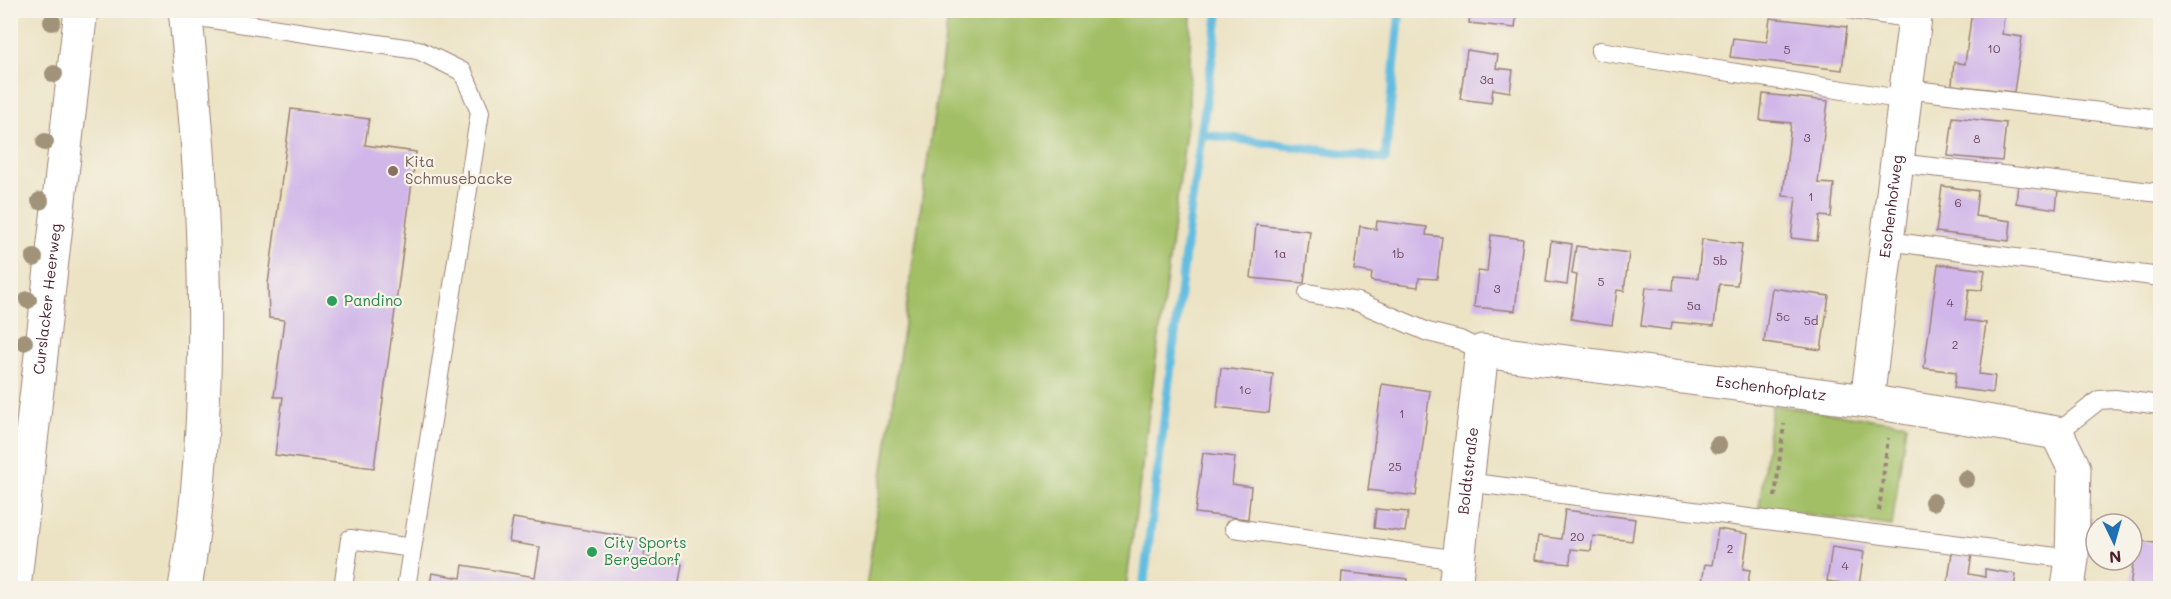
<svg xmlns="http://www.w3.org/2000/svg" width="2171" height="599" viewBox="0 0 2171 599" font-family="Mali,sans-serif">
<style>
.green{fill:#a2bf66;stroke:#766f48;stroke-width:1.5}
.lines{fill:none;stroke-linecap:round;stroke-linejoin:round}
.stream{stroke:#63bde0;stroke-width:9}
.building{fill:#d0b6e9}
.service-casing{stroke:#9b8178;stroke-width:20}
.minor-casing{stroke:#9b8178;stroke-width:35}
.secondary-casing{stroke:#9b8178;stroke-width:35}
.path{stroke:#9b8178;stroke-width:4;stroke-dasharray:4.5 4.5;stroke-linecap:butt}
.service{stroke:#fff;stroke-width:18}
.minor{stroke:#fff;stroke-width:33}
.secondary{stroke:#fff;stroke-width:33}
.tree{fill:#a1927a}
.education-dot{fill:#8d6e63;stroke:#f7f3e8;stroke-width:2}
.leisure-dot{fill:#2e9e5b;stroke:#f7f3e8;stroke-width:2}
.labels{text-anchor:middle;stroke-width:4.5;stroke-linejoin:round;paint-order:stroke}
.number-label{font-size:12px;fill:#6c455a}
.education-label{font-size:15px;fill:#785e54;stroke:#f7f3e8;text-anchor:start}
.street-label{font-size:15px;fill:#4a1f2b;stroke:#f7f3e8}
.leisure-label{font-size:15px;fill:#27864d;stroke:#f7f3e8;text-anchor:start}
</style>
<rect width="100%" height="100%" fill="#f7f3e8"/>
<filter id="ink" filterUnits="userSpaceOnUse"><feTurbulence type="fractalNoise" baseFrequency=".0167" numOctaves="2"/><feDisplacementMap in="SourceGraphic" scale="12" xChannelSelector="R" yChannelSelector="G"/><feConvolveMatrix kernelMatrix="1 2 1 2 8 2 1 2 1" color-interpolation-filters="sRGB"/></filter>
<filter id="wash" filterUnits="userSpaceOnUse"><feTurbulence type="fractalNoise" baseFrequency=".008" numOctaves="4" result="noise"/><feDisplacementMap in="SourceGraphic" scale="24" xChannelSelector="R" yChannelSelector="G"/><feGaussianBlur stdDeviation="1.35" result="paint"/><feColorMatrix in="noise" values="0 0 0 0 0 0 0 0 0 0 0 0 0 0 0 0 0 1.4 0 .05"/><feComposite in="paint" operator="in"/></filter>
<g filter="url(#wash)">
<rect width="100%" height="100%" fill="#ece3c4"/>
<path class="green" d="M949 11H1191L1189 109 1126 588H866Z
M1772 405 1906 424 1892 526 1759 508Z"/>
<g class="lines">
<path class="stream" d="M1201 134 1385 159 1400 10
M1143 588 1190 214 1219 10"/>
</g>
<g id="blocks">
<path class="building" d="M1471 10H1517L1515 28 1469 23Z
M1972 10H2005L2002 34 2022 37 2014 92 1952 85 1954 62 1965 64Z
M1770 18 1847 27 1842 70 1730 57 1733 38 1767 42Z
M1467 50 1498 55 1496 68 1513 70 1510 92 1493 89 1491 103 1460 99Z
M1763 94 1828 101 1818 183 1834 184 1831 217 1820 216 1817 241 1791 238 1796 197 1783 196 1791 123 1760 120Z
M291 109 369 119 365 145 416 152 374 468 275 455 283 397H274L284 320 269 318 268 284Z
M1953 117 2006 123 2002 161 1948 156Z
M2018 184 2058 190 2056 209 2016 203Z
M1942 186 1978 191 1975 216 2011 221 2009 241 1936 232Z
M1377 221 1427 227 1426 235 1442 237 1437 279 1419 278 1418 287 1371 281 1372 273 1354 270 1360 226 1376 229Z
M1256 225 1310 231 1304 283 1251 278Z
M1491 235 1523 239 1515 311 1474 307 1478 271 1487 272Z
M1702 239 1742 244 1737 285 1719 284 1714 326 1672 322 1671 330 1641 326 1646 287 1673 290 1674 276 1698 278Z
M1551 241 1572 244 1567 285 1546 282Z
M1576 246 1629 253 1624 291 1617 290 1612 325 1571 319 1577 275 1572 274Z
M1938 264 1985 270 1982 290 1969 289 1965 320 1986 323 1979 374 1995 376 1993 393 1954 388 1956 372 1924 368Z
M1772 288 1829 296 1821 350 1764 342Z
M1221 368 1273 374 1269 413 1217 407Z
M1382 384 1430 391 1416 496 1368 490Z
M1203 453 1235 457 1232 484 1251 487 1248 519 1195 513Z
M1376 509 1408 512 1405 532 1374 528Z
M1565 510 1635 519 1632 541 1593 536 1591 551 1571 549 1570 564 1535 560 1538 536 1561 539Z
M513 518 646 540 644 557 682 564 678 588H429L432 573 461 578 463 565 535 577 540 547 509 542Z
M1718 529 1748 534 1743 569 1750 570 1747 588H1701L1705 564 1712 565Z
M2136 540 2160 544V588H2130Z
M1832 547 1864 552 1859 585 1870 586 1869 588H1840V583L1827 581Z
M1952 552 1972 554 1969 574 1985 577V569L2016 574 2014 588H1947Z
M1342 572 1408 579 1407 588H1341Z"/>
</g>
</g>
<g filter="url(#ink)">
<use href="#blocks" fill-opacity="0" stroke="#9b8178" stroke-width="1.5"/>
<g class="lines">
<g class="service-casing">
<path id="service" d="M1854 10 1915 19
M185 15 418 50 463 72 480 112 406 588
M1600 51 1905 100
M1906 89 2160 119
M1897 163 2160 193
M1887 241 2160 277
M1308 293 1358 302 1428 332 1460 340 1482 351
M2057 433 2099 400 2115 399 2160 405
M1466 482 2072 559
M1234 528 1458 560
M343 588 350 539 412 548"/>
</g>
<g class="minor-casing">
<g id="minor">
<path id="s1" d="M1867 401 1916 10"/>
<path id="s2" d="M14 588 81 10"/>
<path id="s3" d="M1455 588 1482 351 1867 401 2057 433 2074 468 2072 559 2068 588"/>
</g>
</g>
<g class="secondary-casing">
<path id="secondary" d="M185 10C206 199 216 401 185 588"/>
</g>
<path class="path" d="M1775 497 1784 424
M1879 511 1888 438"/>
<use href="#service" class="service"/>
<use href="#minor" class="minor"/>
<use href="#secondary" class="secondary"/>
</g>
<g class="tree">
<circle cx="52" cy="22" r="9"/>
<circle cx="54" cy="74" r="9"/>
<circle cx="45" cy="142" r="9"/>
<circle cx="40" cy="201" r="9"/>
<circle cx="34" cy="258" r="9"/>
<circle cx="28" cy="300" r="9"/>
<circle cx="24" cy="342" r="9"/>
<circle cx="1718" cy="445" r="9"/>
<circle cx="1966" cy="479" r="9"/>
<circle cx="1933" cy="502" r="9"/>
</g>
</g>
<circle class="education-dot" cx="393" cy="171" r="6"/>
<g class="leisure-dot">
<circle cx="332" cy="301" r="6"/>
<circle cx="592" cy="552" r="6"/>
</g>
<g class="labels">
<g class="number-label">
<text x="1994" y="53">10</text>
<text x="1787" y="54">5</text>
<text x="1487" y="84">3a</text>
<text x="1807" y="142">3</text>
<text x="1977" y="143">8</text>
<text x="1811" y="201">1</text>
<text x="1958" y="207">6</text>
<text x="1280" y="258">1a</text>
<text x="1398" y="258">1b</text>
<text x="1720" y="265">5b</text>
<text x="1601" y="286">5</text>
<text x="1497" y="293">3</text>
<text x="1950" y="307">4</text>
<text x="1694" y="310">5a</text>
<text x="1783" y="321">5c</text>
<text x="1811" y="325">5d</text>
<text x="1955" y="349">2</text>
<text x="1245" y="394">1c</text>
<text x="1402" y="418">1</text>
<text x="1395" y="471">25</text>
<text x="1577" y="541">20</text>
<text x="1730" y="553">2</text>
<text x="1845" y="570">4</text>
</g>
<g class="education-label">
<text x="405" y="167">Kita<tspan x="405" dy="17">Schmusebacke</tspan></text>
</g>
<g class="street-label">
<text dy="5" stroke="none"><textPath href="#s1" startOffset="196">Eschenhofweg</textPath></text>
<text dy="5" stroke="none"><textPath href="#s2" startOffset="291">Curslacker Heerweg</textPath></text>
<text dy="5" stroke="none"><textPath href="#s3" startOffset="530">Eschenhofplatz</textPath></text>
<text dy="5" stroke="none"><textPath href="#s3" startOffset="118">Boldtstraße</textPath></text>
</g>
<g class="leisure-label">
<text x="344" y="306">Pandino</text>
<text x="604" y="548">City Sports<tspan x="604" dy="17">Bergedorf</tspan></text>
</g>
</g>
<rect width="2171" height="599" fill="none" stroke="#f7f3e8" stroke-width="36"/>
<g transform="translate(2114 542) rotate(175)"><circle r="28" fill="#f7f3e8" stroke="#b29e9c" stroke-width="1.5"/>
<path d="M0-4.5L10 22L0 15L-10 22Z" fill="#1f6fb2"/>
<text y="-9" font-size="16" font-weight="bold" text-anchor="middle" fill="#4a1f2b">N</text>
</g>
</svg>
